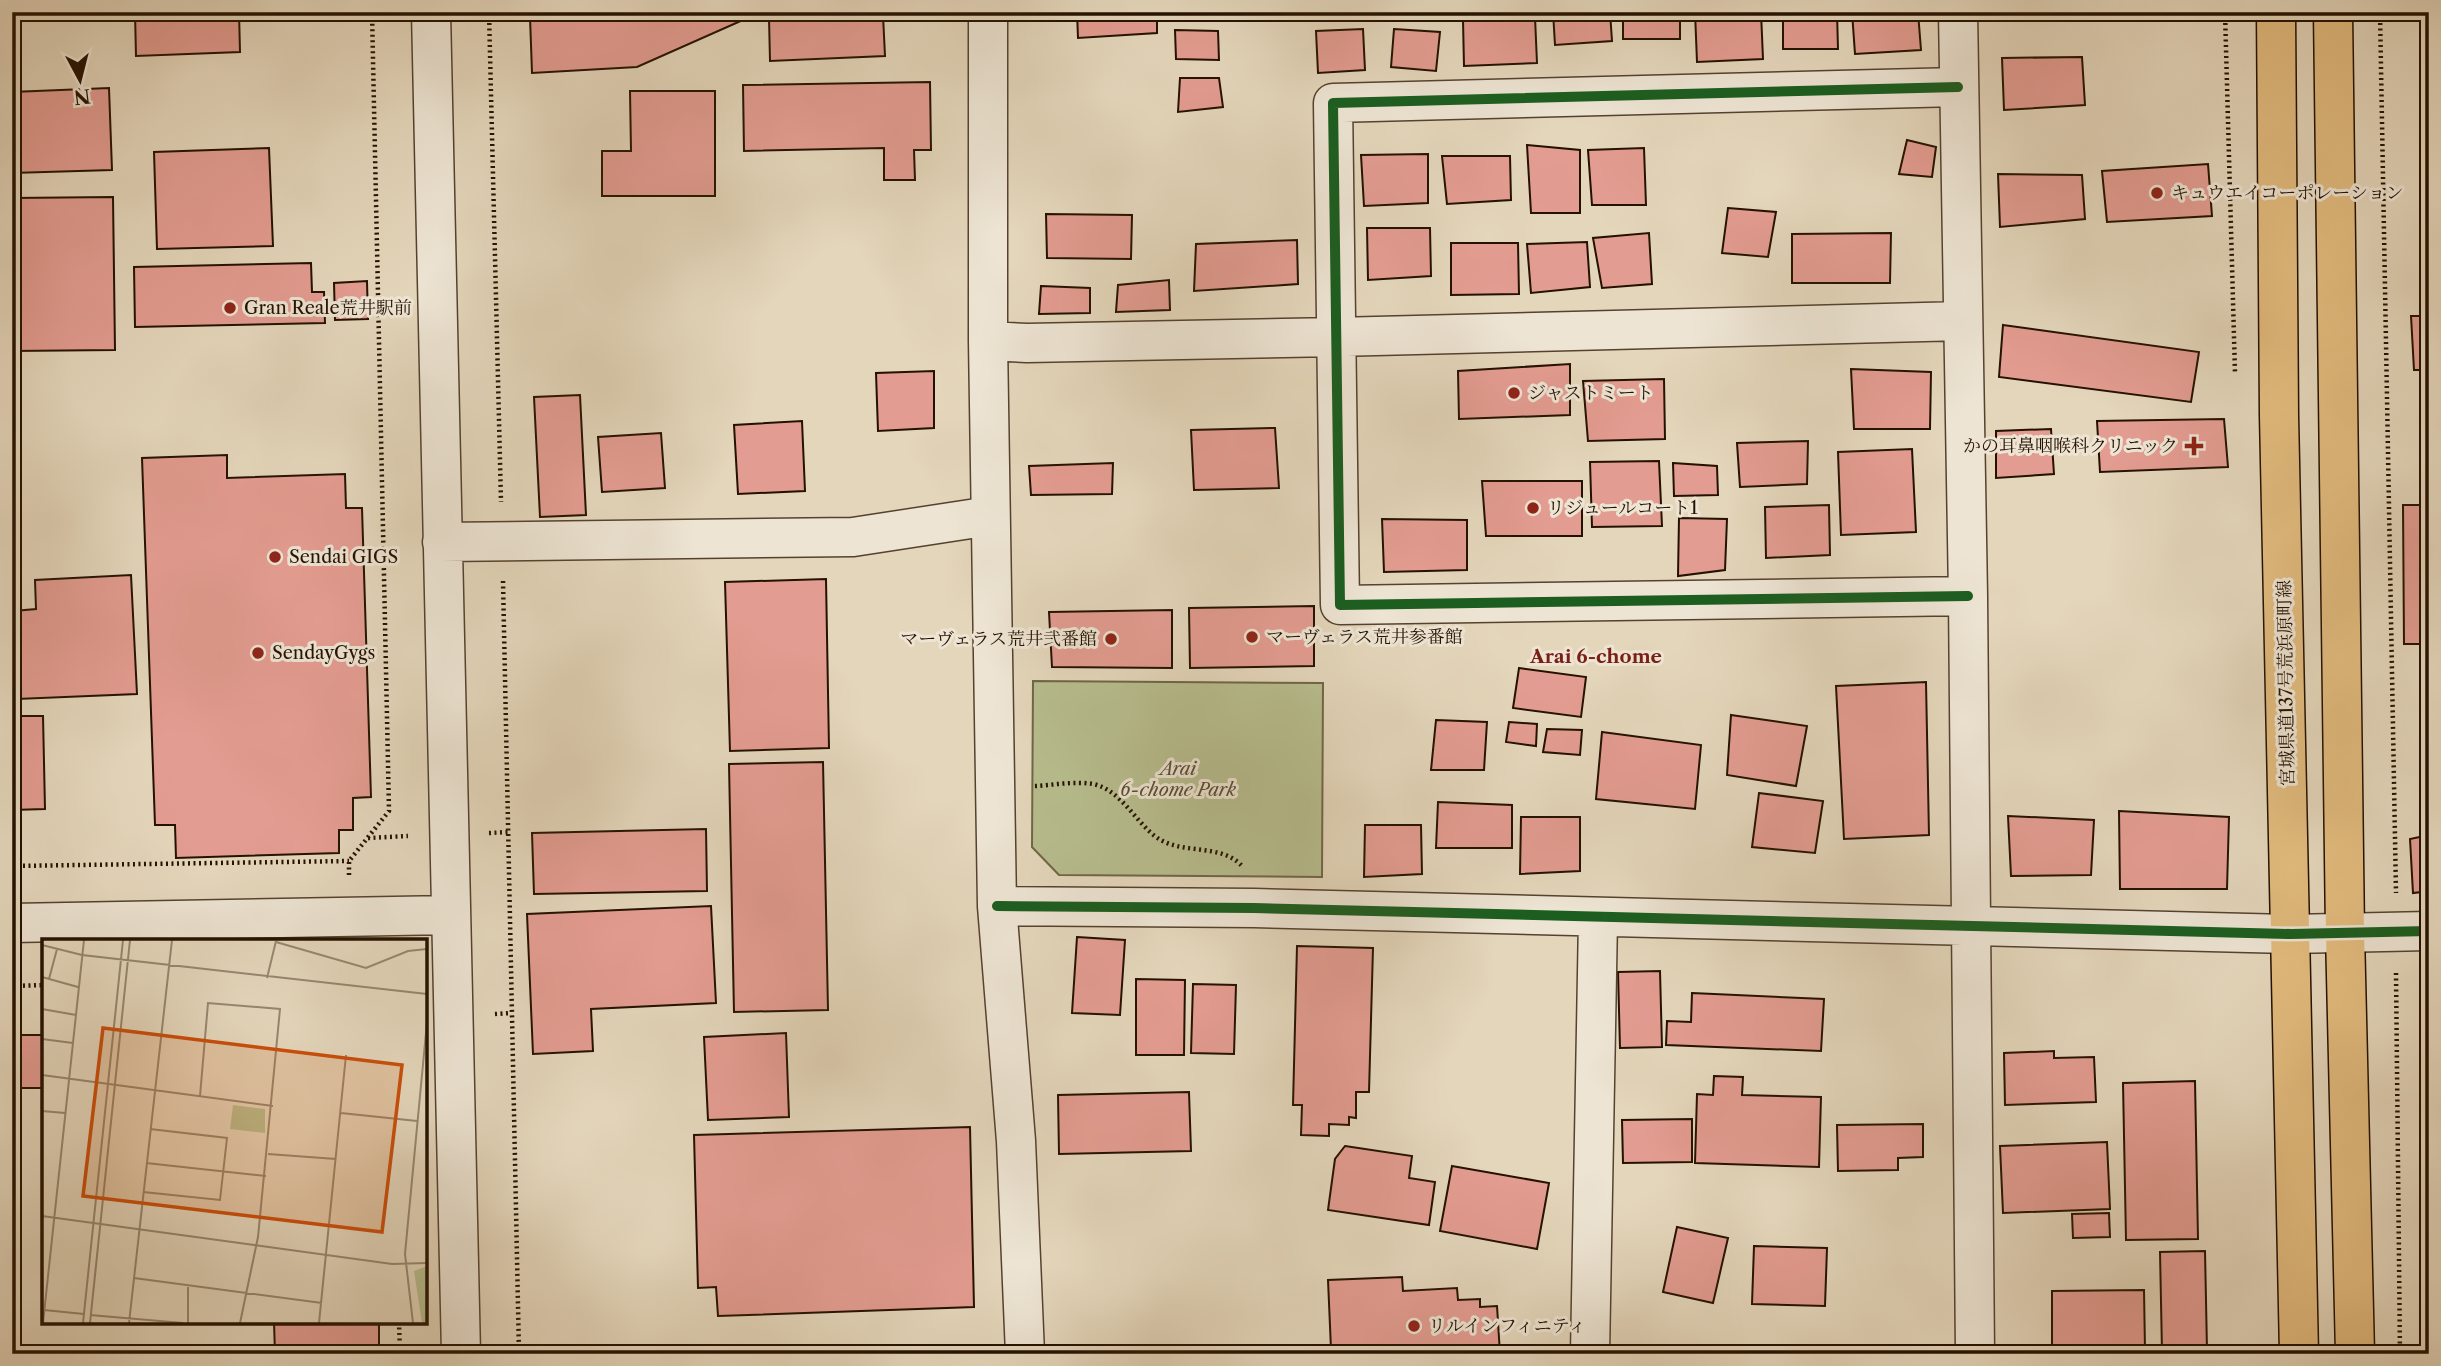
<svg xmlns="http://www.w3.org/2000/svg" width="2441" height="1366" viewBox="0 0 2441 1366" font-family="'Libre Caslon Text','Noto Serif JP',serif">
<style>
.green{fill:#b7bd8e;stroke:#6e6747;stroke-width:2}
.building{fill:#e39c91;stroke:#241100;stroke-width:2}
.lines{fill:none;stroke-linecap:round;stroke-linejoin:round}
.minor-casing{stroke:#54422f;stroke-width:41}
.major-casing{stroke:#241100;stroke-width:41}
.path{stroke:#241100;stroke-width:4.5;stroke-dasharray:2 3.5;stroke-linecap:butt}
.minor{stroke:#ede4d3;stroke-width:38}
.major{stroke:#e2bb7e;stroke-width:38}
.cycleway-casing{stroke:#ede4d3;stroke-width:15}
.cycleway{stroke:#1b5e20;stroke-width:10}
.poi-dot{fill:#8f2418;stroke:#ede4d3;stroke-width:2.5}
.labels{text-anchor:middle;stroke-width:6;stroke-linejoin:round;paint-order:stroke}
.poi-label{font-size:18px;fill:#241100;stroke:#ede4d3;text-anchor:start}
.street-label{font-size:18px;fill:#241100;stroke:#ede4d3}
.park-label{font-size:18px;font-style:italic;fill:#574d32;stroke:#ede4d3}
.neighbourhood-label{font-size:19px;font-weight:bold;fill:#7a1f14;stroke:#ede4d3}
.inset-road{fill:none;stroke:#978770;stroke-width:2}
.view{fill:#cb4e0a;fill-opacity:0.15;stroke:#cb4e0a;stroke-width:3.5}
.inset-edge{fill:none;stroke:#241100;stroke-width:3.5}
</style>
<rect width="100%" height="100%" fill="#e4d6bb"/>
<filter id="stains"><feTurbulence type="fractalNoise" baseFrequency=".00286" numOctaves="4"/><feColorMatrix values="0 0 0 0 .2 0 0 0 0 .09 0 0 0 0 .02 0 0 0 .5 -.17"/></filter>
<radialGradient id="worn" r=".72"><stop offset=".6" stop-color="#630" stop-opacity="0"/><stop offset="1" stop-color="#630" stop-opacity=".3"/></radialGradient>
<path class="green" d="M1033 681 1323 683 1322 877 1059 875 1032 847Z"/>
<path class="building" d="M135 12H239L240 52 136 56Z
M592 12H739L743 20 637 67 532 73 530 17Z
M1077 12H1157V33L1078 38Z
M1553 12H1610L1612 41 1555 45Z
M1623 12H1680V39H1623Z
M1695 12H1761L1763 59 1697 62Z
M1783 12H1837L1838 49H1783Z
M1852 12H1918L1921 50 1855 54Z
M1992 12H2054L1993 16Z
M883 15 885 56 770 61 769 18Z
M1535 17 1537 63 1464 66 1463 20Z
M1363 29 1365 70 1318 73 1316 31Z
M1394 29 1440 32 1436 71 1391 67Z
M1175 30 1218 31 1219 60 1176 59Z
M2082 57 2085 105 2004 110 2002 58Z
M1180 78H1219L1223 107 1178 112Z
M930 82 931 150H914L915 180H884V148L744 151 743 85Z
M109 88 112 170 12 173V92Z
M630 91H715V196H602V151H631Z
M1907 140 1936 147 1932 177 1899 174Z
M1527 145 1580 150V213H1531Z
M269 148 273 246 157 249 154 152Z
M1644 148 1646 205H1592L1588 150Z
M1428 154V203L1364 206 1361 155Z
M1442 156H1510L1511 200 1447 204Z
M2208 164 2212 216 2107 222 2102 171Z
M1998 174 2082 175 2085 219 2000 227Z
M113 197 115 350 12 351V198Z
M1728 208 1776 212 1768 257 1722 253Z
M1046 214 1132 215 1131 259 1047 258Z
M1367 228H1430L1431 276 1368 280Z
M1649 233 1652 284 1602 288 1593 238Z
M1891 233 1890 283H1792V234Z
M1297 240 1298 284 1194 291 1196 244Z
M1587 242 1590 287 1531 293 1527 244Z
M1451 243H1518L1519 294 1451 295Z
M311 263 312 292H324L325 323 135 327 134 267Z
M1169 280 1170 310 1116 312 1118 285Z
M367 281 368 319 335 320 334 283Z
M1041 286 1090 288V313L1039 314Z
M2411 316H2429V370H2414Z
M2003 325 2199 352 2191 402 1999 377Z
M1570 364V415L1459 419 1458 371Z
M1851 369 1931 372 1930 429H1854Z
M934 371V428L878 431 876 373Z
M1664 379 1665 439 1588 441 1583 381Z
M580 395 586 515 540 517 534 397Z
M2224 419 2228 467 2100 472 2097 421Z
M802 421 805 491 738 494 734 425Z
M1275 428 1279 488 1194 490 1191 430Z
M2051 429 2054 474 1996 478V431Z
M661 433 665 488 602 492 598 437Z
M1808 441 1807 484 1740 487 1737 443Z
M1912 449 1916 532 1841 535 1838 452Z
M227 455V478L345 474 346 508H362L371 797 353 798V830H339V853L176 858 175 825H155L142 458Z
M1659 461 1662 526 1592 527 1590 462Z
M1113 463 1112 494 1031 495 1029 466Z
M1673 463 1717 466 1718 495 1674 496Z
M1482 481H1582V536H1486Z
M1829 505 1830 555 1766 558 1765 507Z
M2403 505H2429V644H2404Z
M1679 518 1727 519 1725 570 1678 576Z
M1382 519 1467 520V570L1384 572Z
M131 575 137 694 17 699 14 611 36 609 35 580Z
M826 579 829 748 730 751 725 582Z
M1314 606V666L1190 668 1189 608Z
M1172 610V668L1052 667 1049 612Z
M1519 668 1586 677 1581 717 1513 708Z
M1926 682 1929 835 1844 839 1836 686Z
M1731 715 1807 726 1796 786 1727 775Z
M12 716H43L45 809 12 810Z
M1436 720 1487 722 1484 770H1431Z
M1509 722 1537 724 1536 746 1506 742Z
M1547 729 1582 730 1580 755 1543 752Z
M1602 732 1701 745 1695 809 1596 799Z
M823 762 828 1010 734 1012 729 764Z
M1759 793 1823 801 1815 853 1752 847Z
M1438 802 1512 805V848H1436Z
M2119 811 2229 817 2227 889H2120Z
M2008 816 2094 820 2091 875 2011 876Z
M1521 817H1580V871L1520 874Z
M1365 825H1421L1422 874 1364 877Z
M706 829 707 891 534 894 532 833Z
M2429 835V891L2413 893 2410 839Z
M711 906 716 1003 591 1009 593 1051 533 1054 527 914Z
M1077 937 1125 940 1120 1015 1072 1013Z
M1297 946 1373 948 1369 1092H1356V1118L1349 1117V1125L1329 1124V1136L1301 1135 1302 1105H1293Z
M1660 971 1662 1047 1620 1048 1618 972Z
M1136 979 1185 980 1184 1055H1136Z
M1193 984 1236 985 1234 1054 1191 1053Z
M1692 993 1824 999 1821 1051 1666 1045 1667 1021 1691 1022Z
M786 1033 789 1117 708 1120 704 1037Z
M12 1035H44V1088H12Z
M2054 1051V1058L2094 1057 2096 1102 2005 1105 2004 1053Z
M1714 1076 1743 1077 1742 1095 1821 1097 1819 1167 1695 1163 1697 1094 1713 1095Z
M2195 1081 2198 1239 2126 1240 2123 1083Z
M1189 1092 1191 1151 1059 1154 1058 1095Z
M2423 1116H2429V1279Z
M1692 1119V1162L1623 1163 1622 1120Z
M1923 1124V1157L1898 1158V1170L1838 1171 1837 1125Z
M970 1127 974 1307 718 1316 716 1287 698 1288 694 1135Z
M2107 1142 2110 1209 2003 1213 2000 1146Z
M1345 1146 1412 1156 1409 1178 1435 1182 1429 1225 1328 1210 1335 1159Z
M1452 1166 1549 1183 1537 1249 1440 1231Z
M2109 1213 2110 1237 2073 1238 2072 1214Z
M1677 1227 1728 1238 1713 1303 1663 1292Z
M1754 1246 1827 1248 1825 1306 1752 1304Z
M2205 1251 2207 1350 2162 1352 2160 1252Z
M1402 1277 1403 1291 1457 1288 1458 1300 1480 1299V1307L1497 1306 1500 1354H1402L1401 1345 1331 1349 1328 1280Z
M2144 1290 2145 1350 2052 1352V1291Z
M274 1322H379V1354H275Z"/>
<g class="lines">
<g class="minor-casing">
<path id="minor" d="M431 12 461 1354
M988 12V341L997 906 1016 1141 1025 1354
M1958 12 1968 596 1975 1354
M1958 87 1333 103 1340 605 1968 596
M988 341 1027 343 1336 337 1963 321
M442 542 853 537 990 516
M997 906 1254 908 2291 934 2429 931
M12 923 450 915
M1590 1354 1598 919"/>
</g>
<g class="major-casing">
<path id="major" d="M2276 12 2279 415 2299 1354
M2333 12 2345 933 2355 1354"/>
</g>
<path class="path" d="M489 12 501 502
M2225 12 2235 373
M2380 12 2396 893
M503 581 519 1354
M1035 786C1053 785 1075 781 1093 784 1122 790 1136 824 1159 839 1185 855 1222 843 1243 867
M489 833 509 832
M368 838 408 836
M12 866 349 861
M349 875V861L389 811 372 12
M2396 973 2400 1354
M12 986 44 985
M495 1014 511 1013
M399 1322 400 1354"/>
<use href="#minor" class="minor"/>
<use href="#major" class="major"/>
<g class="cycleway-casing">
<path id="cycleway" d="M1958 87 1333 103 1340 605 1968 596
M997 906 1254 908 2291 934 2429 931"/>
</g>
<use href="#cycleway" class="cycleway"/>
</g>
<g class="poi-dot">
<circle cx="2157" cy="193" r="7"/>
<circle cx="230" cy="308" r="7"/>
<circle cx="1514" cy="393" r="7"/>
<path d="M2190.5 435.5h7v7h7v7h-7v7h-7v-7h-7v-7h7z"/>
<circle cx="1533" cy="508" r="7"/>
<circle cx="275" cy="557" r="7"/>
<circle cx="1252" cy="637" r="7"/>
<circle cx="1111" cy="639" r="7"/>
<circle cx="258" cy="653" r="7"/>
<circle cx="1414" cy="1326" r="7"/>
</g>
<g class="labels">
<g class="poi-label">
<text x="2171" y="199">キュウエイコーポレーション</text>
<text x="244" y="314">Gran Reale荒井駅前</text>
<text x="1528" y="399">ジャストミート</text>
<text x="2178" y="452" text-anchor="end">かの耳鼻咽喉科クリニック</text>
<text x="1547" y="514">リジュールコート1</text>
<text x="289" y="563">Sendai GIGS</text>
<text x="1266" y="643">マーヴェラス荒井参番館</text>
<text x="1097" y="645" text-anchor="end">マーヴェラス荒井弐番館</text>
<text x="272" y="659">SendayGygs</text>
<text x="1428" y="1332">リルインフィニティ</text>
</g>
<g class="street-label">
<text transform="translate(2286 683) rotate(-91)" y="6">宮城県道137号荒浜原町線</text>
</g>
<g class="park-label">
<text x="1178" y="775">Arai<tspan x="1178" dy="21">6-chome Park</tspan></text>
</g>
<g class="neighbourhood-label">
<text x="1596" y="663">Arai 6-chome</text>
</g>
</g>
<g transform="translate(42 939)">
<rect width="385" height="385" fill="#e4d6bb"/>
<path d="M191 166 223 170V194L188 190ZM385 327V384H380L372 332Z" fill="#b7bd8e"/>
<path class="inset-road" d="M234 3 324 29 366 12 385 10M0 6 40 16 385 55M0 38 36 48M225 39 234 2M7 40 15 10M0 70 34 76M0 100 31 104M0 136 231 167M158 157 166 64 238 70 216 298 198 384M0 172 23 174M299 174 375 182M226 215 294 220M104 224 224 237M101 253 178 261 185 199 108 190M0 277 350 325 385 324M92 339 280 364M146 346V384M2 371 42 375M48 376 141 384M1 384 42 1M41 384 81 1M48 384 88 1M87 384 130 1M277 384 304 116M371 384 363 315 385 83"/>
<path class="view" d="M61 89 360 126 340 293 41 257Z"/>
<rect width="385" height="385" class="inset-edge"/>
</g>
<rect width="2441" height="1366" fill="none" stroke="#e4d6bb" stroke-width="42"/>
<rect x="14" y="14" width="2413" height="1338" fill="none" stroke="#241100" stroke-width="3.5"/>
<rect x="21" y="21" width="2399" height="1324" fill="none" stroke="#241100" stroke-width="2"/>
<g transform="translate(80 80) rotate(173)" stroke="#ede4d3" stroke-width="5" paint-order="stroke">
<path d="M0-5L12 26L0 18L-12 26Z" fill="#241100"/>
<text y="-10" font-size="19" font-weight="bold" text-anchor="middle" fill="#241100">N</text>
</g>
<rect width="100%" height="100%" filter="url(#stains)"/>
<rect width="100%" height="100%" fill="url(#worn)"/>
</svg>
